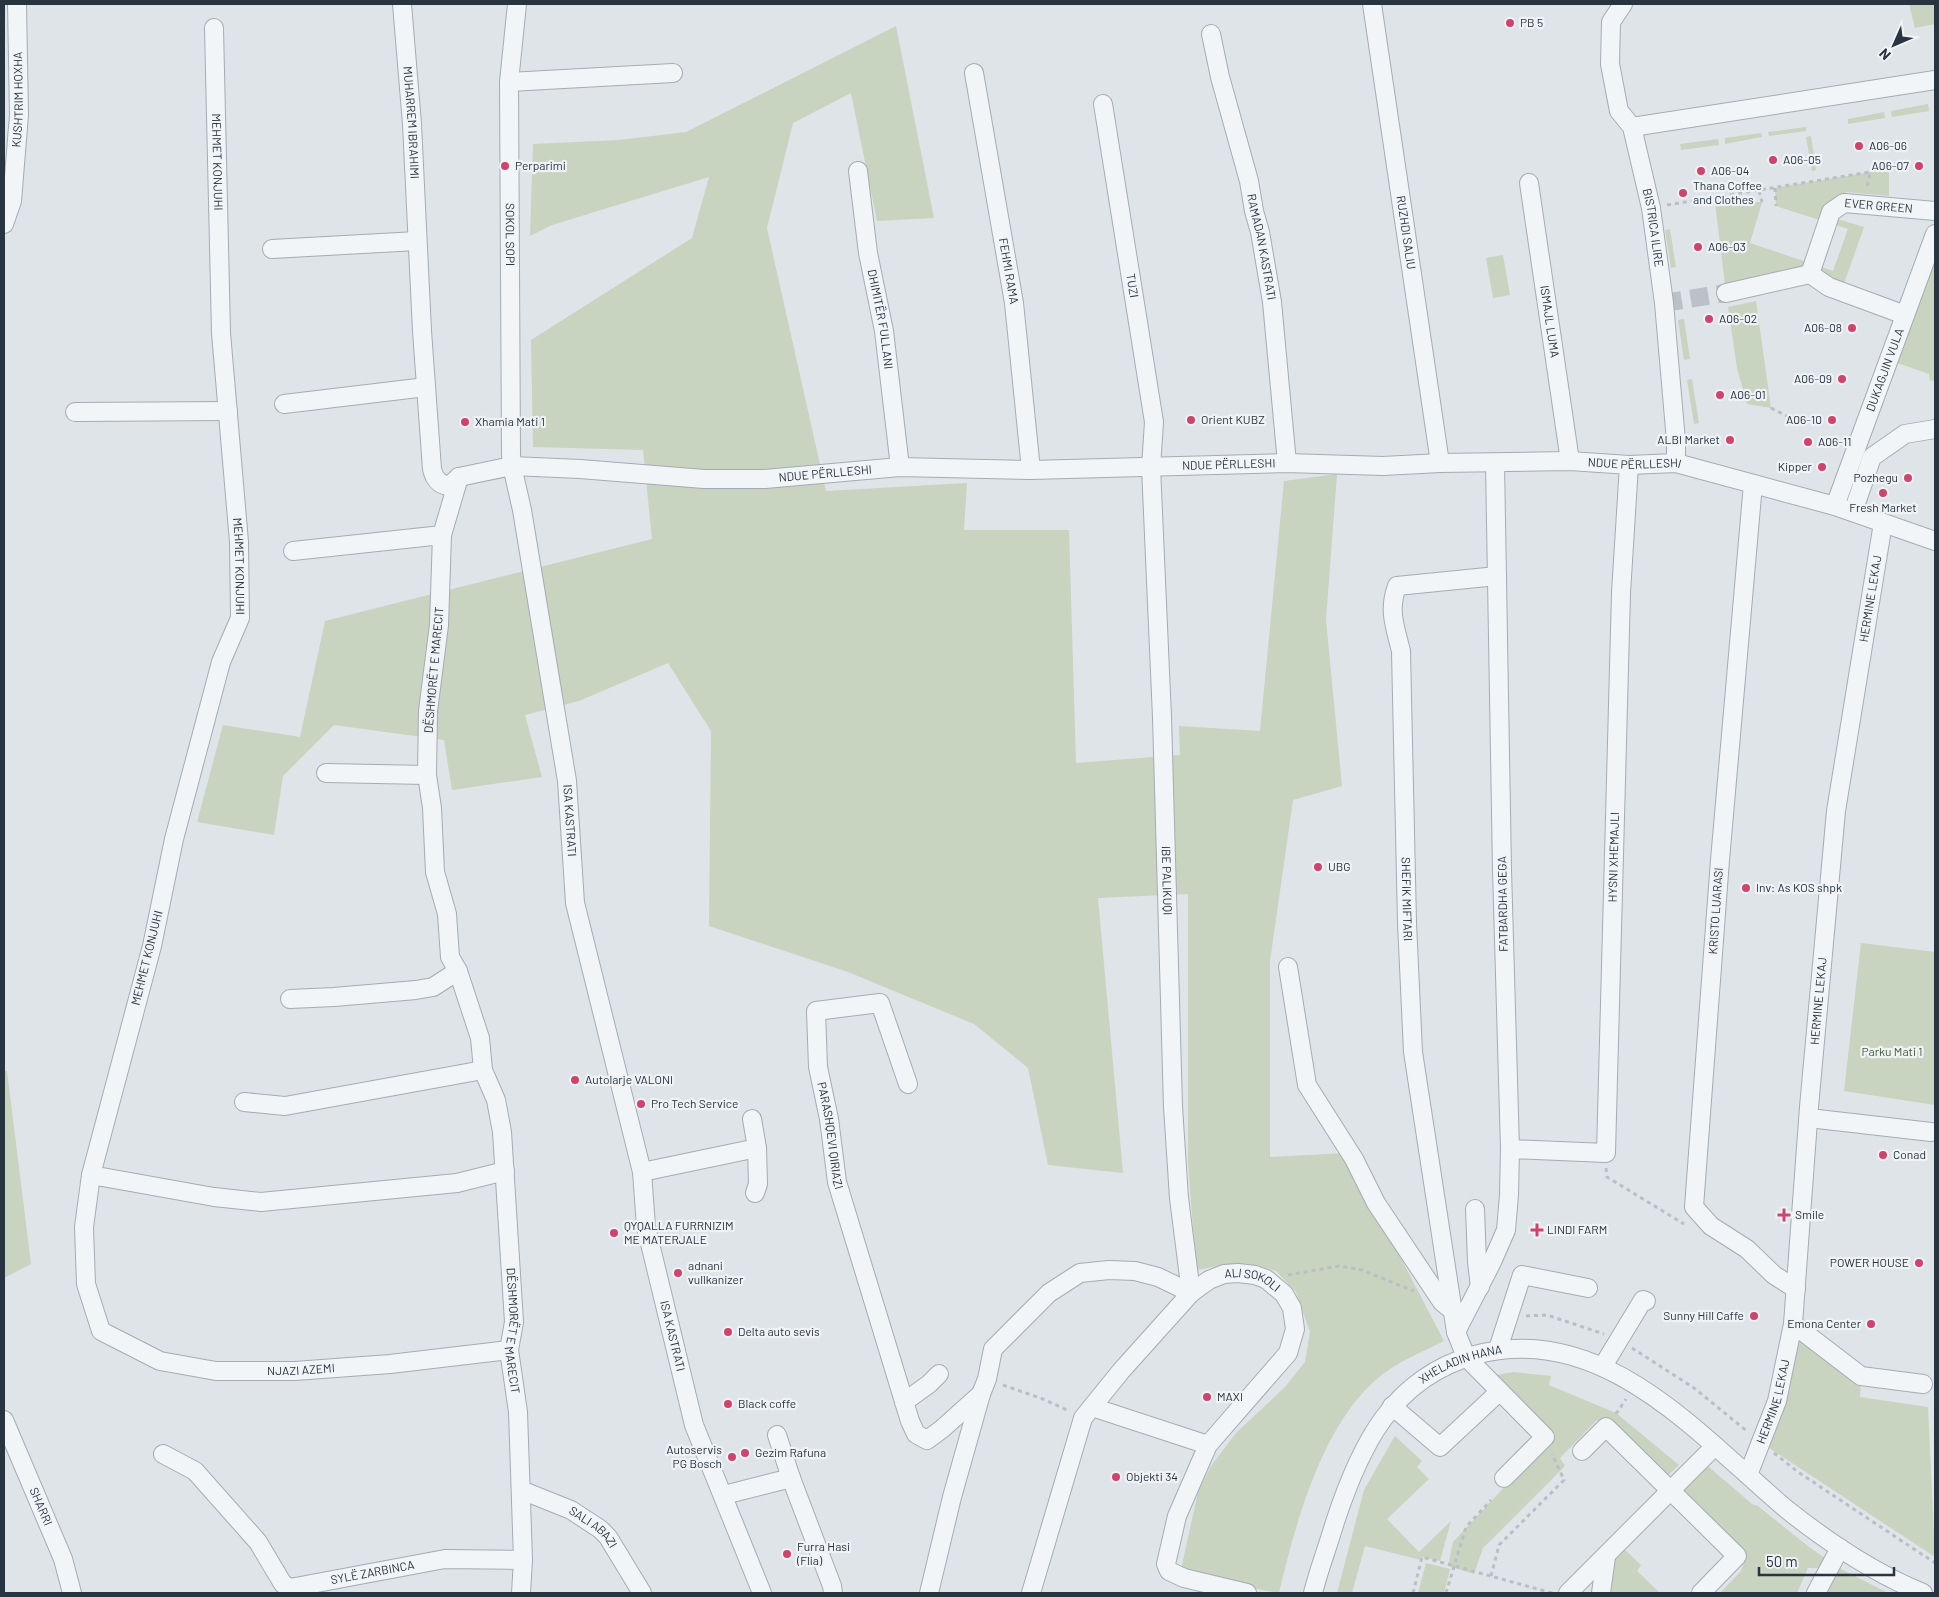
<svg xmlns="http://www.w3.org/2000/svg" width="1939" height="1597" viewBox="0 0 1939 1597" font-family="Barlow,sans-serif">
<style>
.green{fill:#c8d3c0}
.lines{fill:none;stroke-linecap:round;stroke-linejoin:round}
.minor-tunnel{stroke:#bac1c7;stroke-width:18;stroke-dasharray:18 9;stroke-linecap:butt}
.minor-casing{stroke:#a4acb3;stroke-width:20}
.path{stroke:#b9bfc4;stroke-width:3;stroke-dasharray:4 4;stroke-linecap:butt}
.minor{stroke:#f2f5f7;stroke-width:18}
.poi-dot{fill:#d0436c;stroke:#eff3f6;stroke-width:2}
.labels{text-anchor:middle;stroke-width:4.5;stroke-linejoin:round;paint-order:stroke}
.poi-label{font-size:12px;fill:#283440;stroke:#eff3f6;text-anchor:start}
.street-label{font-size:12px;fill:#283440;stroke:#eff3f6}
.park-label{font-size:12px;fill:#425c35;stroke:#eff3f6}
</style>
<rect width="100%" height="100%" fill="#dfe4e9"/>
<path class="green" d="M1909 4H1935V24L1915 28Z
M896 26 934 218 877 221 851 93 793 123 767 228 826 491 967 483 964 530H1069L1076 763 1180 755 1179 726 1260 731 1284 481 1337 474 1326 620 1342 786 1293 800 1270 961V1157L1346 1153 1444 1341C1426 1350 1407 1358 1390 1369 1325 1412 1296 1521 1279 1593L1180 1574 1198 1492 1211 1466 1236 1433 1285 1387 1305 1362 1310 1332 1296 1292 1276 1271 1257 1265H1224L1196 1270 1188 1162V894L1098 898 1123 1173 1048 1165 1028 1068 974 1024 848 972 709 926 711 731 668 663 579 701 525 715 542 777 452 790 444 740 334 725 283 776 274 835 197 822 223 725 300 737 325 621 652 539 643 450 533 447 531 340 692 238 709 177 552 225 530 236 533 144 619 140 686 132Z
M1928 104 1929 111 1892 117 1891 111Z
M1884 112 1885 118 1848 124V119Z
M1806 127V131L1769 136 1768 132Z
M1761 133 1762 137 1725 144V138Z
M1811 136 1816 170 1812 171 1806 137Z
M1718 139 1719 145 1681 150 1680 144Z
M1870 172H1889V196L1846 192 1844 203 1830 217 1864 227 1841 292 1817 279 1726 293 1715 202H1762L1750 243 1833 271 1848 229 1776 206 1775 188Z
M1670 229 1676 267 1671 268 1665 230Z
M1935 234V380L1930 381 1929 374 1889 360Z
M1503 255 1510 295 1493 298 1486 258Z
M1756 301 1771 408 1747 404 1737 368 1728 307Z
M1684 319 1690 359 1684 360 1678 320Z
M1692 379 1699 423 1694 424 1687 380Z
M1861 943 1935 952V1105L1844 1091Z
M4 1071H7L31 1264 4 1278Z
M1793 1324 1861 1376 1860 1397 1928 1407 1935 1557 1760 1442Z
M1513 1372 1551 1376 1549 1385 1616 1413 1679 1465 1662 1481 1597 1420 1560 1458 1565 1466 1483 1548 1474 1574 1448 1566 1453 1542 1542 1447 1480 1382 1481 1378Z
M1395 1436 1422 1461 1417 1467 1429 1479 1387 1519 1419 1552 1451 1521 1440 1561 1422 1557 1421 1560 1365 1546 1352 1593H1337L1364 1490Z
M1703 1462 1752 1504 1758 1506 1809 1547 1829 1561 1824 1568H1808L1797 1593H1720L1741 1571 1745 1559 1680 1491Z
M1622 1547 1641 1565 1637 1571 1660 1593H1604L1607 1565Z
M1426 1563 1450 1569 1444 1593H1418Z
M1837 1567 1888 1593H1822Z"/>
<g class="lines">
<path class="minor-tunnel" d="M1664 303 1726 293"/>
<g class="minor-casing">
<g id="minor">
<path id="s1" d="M402 4 412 124 422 331 432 469C434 478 439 485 449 486L459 477"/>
<path id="s2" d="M517 4 509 82 511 454 512 466 522 510 567 781 575 903 642 1172 646 1227 694 1425 762 1593"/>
<path id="s3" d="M1372 4 1440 463"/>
<path id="s4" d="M1623 4 1611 22 1610 64 1619 111 1632 127 1651 208 1664 303 1676 441V463"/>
<path id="s5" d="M214 28 221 333 239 542 240 618 221 662 174 839 152 946 91 1175 84 1227 86 1284 101 1331 160 1361 216 1371H295L390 1364 509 1350"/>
<path id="s6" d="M1211 34 1220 77 1249 181 1254 211 1260 232 1272 302 1287 463"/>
<path id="s7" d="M974 73 1014 303 1031 470"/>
<path d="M509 82 673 73"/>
<path id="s8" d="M1103 104 1154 422 1151 467 1162 717 1173 1107 1179 1198 1191 1293"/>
<path d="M1632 127 1935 80"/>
<path id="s9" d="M858 171 868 253 884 331 900 467"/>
<path id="s10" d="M1529 183 1570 461"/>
<path id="s11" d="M4 224 12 201 19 115 17 4"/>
<path d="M272 249 417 241"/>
<path d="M1726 293 1810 274"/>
<path id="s12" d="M1905 315 1829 287 1810 274 1831 212 1844 203 1935 211"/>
<path d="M284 404 426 387"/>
<path d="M75 412 228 411"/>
<path id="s13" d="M459 477 512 466 580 469 704 479H765L900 467 1031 470 1287 463 1383 466 1440 463 1570 461 1629 465 1676 463 1835 506 1935 541"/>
<path id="s14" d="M459 477 442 535 439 625 428 711 427 775 432 808 435 872 447 914 450 957 458 971 480 1038 483 1070 496 1100 502 1132 514 1322 509 1350 518 1412 523 1560 521 1593"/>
<path d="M1753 484 1720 860 1694 1207 1711 1226 1747 1249 1774 1275 1796 1289"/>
<path id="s15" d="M1835 506 1935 234"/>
<path d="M1853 512 1872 457 1905 434 1935 429"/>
<path d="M293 551 442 535"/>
<path id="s16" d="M1497 576 1397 586C1388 610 1395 627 1401 651L1407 923 1413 1052 1456 1332 1466 1357 1545 1437 1504 1478"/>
<path d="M326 773 427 775"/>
<path d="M1288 967 1307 1085 1354 1159 1376 1203 1442 1302 1453 1311"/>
<path d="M290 999 334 997 416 990 433 987 458 971"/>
<path id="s17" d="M908 1084 880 1003 816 1011 818 1067 829 1119 837 1182 910 1421 916 1434 927 1440 942 1429 981 1394"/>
<path d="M244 1102 285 1106 483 1070"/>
<path d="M1809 1118 1931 1132"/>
<path id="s18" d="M1510 1149 1606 1153 1621 593 1629 465"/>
<path d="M642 1172 757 1148 752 1119"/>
<path d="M91 1175 214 1197 261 1202 457 1183 505 1171"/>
<path d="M755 1193 758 1184 757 1148"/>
<path d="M1475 1209 1477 1262 1480 1287"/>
<path d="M1793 1324 1861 1376 1923 1384"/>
<path d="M1456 1332 1492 1262 1506 1230 1509 1195 1510 1149 1502 870 1495 463"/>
<path d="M1498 1349 1522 1275 1588 1288"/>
<path d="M1603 1366 1643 1300 1646 1301"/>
<path d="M904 1402 929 1384 939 1374"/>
<path d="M1392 1406 1440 1447 1499 1392"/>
<path d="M1092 1407 1208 1445"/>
<path id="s19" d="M4 1420 63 1559 72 1593"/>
<path d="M777 1435 791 1478 832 1586 833 1593"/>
<path d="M1582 1451 1606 1427 1737 1556 1701 1593"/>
<path id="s20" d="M163 1454 195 1471 258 1542 283 1584 290 1588 445 1559 523 1560"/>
<path id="s21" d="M1748 1475 1777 1401 1793 1324 1809 1107 1836 811 1883 523"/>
<path id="s22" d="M521 1490 571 1510 600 1529 608 1537 642 1593"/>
<path d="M724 1495 791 1478"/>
<path d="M929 1593 952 1497 981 1394 987 1379 993 1349 1049 1293 1080 1273 1109 1270 1135 1271 1158 1277 1191 1293"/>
<path id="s23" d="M1031 1593 1083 1418 1121 1371 1191 1293 1209 1280 1224 1274 1238 1273 1255 1275 1266 1279 1284 1294 1292 1308 1295 1329 1288 1353 1208 1445 1177 1516 1166 1564 1169 1571 1184 1578 1247 1593"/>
<path id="s24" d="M1313 1593C1319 1569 1328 1546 1335 1522 1360 1446 1392 1378 1475 1355 1602 1320 1699 1435 1785 1508 1825 1540 1876 1574 1923 1593"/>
<path d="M1568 1593 1715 1446"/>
<path d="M1601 1593 1606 1557"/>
<path d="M1816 1593 1840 1548"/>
</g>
</g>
<path class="path" d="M1775 188 1776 206
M1759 191 1762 202
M1667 205 1870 172 1867 188
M1771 408 1795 420
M1780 471 1783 461
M1606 1168 1607 1177 1684 1224
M1288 1275 1339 1266 1362 1270 1414 1291
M1526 1316 1547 1315 1604 1334
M1632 1348 1694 1388 1748 1432
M1003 1385 1043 1399 1069 1411
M1616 1414 1626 1399
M1774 1453 1798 1472 1935 1563
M1491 1576 1499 1545 1564 1480 1552 1454
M1413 1593 1422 1557 1552 1593
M1446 1593 1466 1527 1491 1500"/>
<use href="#minor" class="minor"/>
</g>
<g class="poi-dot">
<circle cx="1510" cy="23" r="5"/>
<circle cx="1859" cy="146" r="5"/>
<circle cx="1773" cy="160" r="5"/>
<circle cx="505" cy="166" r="5"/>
<circle cx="1919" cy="166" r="5"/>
<circle cx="1701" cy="171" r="5"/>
<circle cx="1683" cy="193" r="5"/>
<circle cx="1698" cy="247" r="5"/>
<circle cx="1709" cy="319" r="5"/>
<circle cx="1852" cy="328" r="5"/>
<circle cx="1842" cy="379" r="5"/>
<circle cx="1720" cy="395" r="5"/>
<circle cx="1191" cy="420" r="5"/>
<circle cx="1832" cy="420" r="5"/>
<circle cx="465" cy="422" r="5"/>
<circle cx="1730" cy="440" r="5"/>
<circle cx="1808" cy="442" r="5"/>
<circle cx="1822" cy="467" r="5"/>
<circle cx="1908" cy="478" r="5"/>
<circle cx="1883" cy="493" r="5"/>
<circle cx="1318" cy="867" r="5"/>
<circle cx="1746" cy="888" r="5"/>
<circle cx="575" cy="1080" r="5"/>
<circle cx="641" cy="1104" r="5"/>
<circle cx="1883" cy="1155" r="5"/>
<path d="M1781.5 1207.5h5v5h5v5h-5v5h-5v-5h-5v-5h5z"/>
<path d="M1534.5 1222.5h5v5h5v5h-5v5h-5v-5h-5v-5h5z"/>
<circle cx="614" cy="1233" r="5"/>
<circle cx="1919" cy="1263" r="5"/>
<circle cx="678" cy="1273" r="5"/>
<circle cx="1754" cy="1316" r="5"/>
<circle cx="1871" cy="1324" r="5"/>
<circle cx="728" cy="1332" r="5"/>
<circle cx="1207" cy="1397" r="5"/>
<circle cx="728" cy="1404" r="5"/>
<circle cx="745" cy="1453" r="5"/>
<circle cx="732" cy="1457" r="5"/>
<circle cx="1116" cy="1477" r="5"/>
<circle cx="787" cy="1554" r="5"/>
</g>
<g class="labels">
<g class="poi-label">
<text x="1520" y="27">PB 5</text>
<text x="1869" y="150">A06-06</text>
<text x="1783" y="164">A06-05</text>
<text x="515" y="170">Perparimi</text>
<text x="1909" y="170" text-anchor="end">A06-07</text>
<text x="1711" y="175">A06-04</text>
<text x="1693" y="190">Thana Coffee<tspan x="1693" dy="14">and Clothes</tspan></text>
<text x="1708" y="251">A06-03</text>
<text x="1719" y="323">A06-02</text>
<text x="1842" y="332" text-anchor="end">A06-08</text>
<text x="1832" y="383" text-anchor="end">A06-09</text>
<text x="1730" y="399">A06-01</text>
<text x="1201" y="424">Orient KUBZ</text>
<text x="1822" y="424" text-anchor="end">A06-10</text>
<text x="475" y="426">Xhamia Mati 1</text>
<text x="1720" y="444" text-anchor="end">ALBI Market</text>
<text x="1818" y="446">A06-11</text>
<text x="1812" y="471" text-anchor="end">Kipper</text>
<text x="1898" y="482" text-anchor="end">Pozhegu</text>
<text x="1883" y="512" text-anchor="middle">Fresh Market</text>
<text x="1328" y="871">UBG</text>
<text x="1756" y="892">Inv: As KOS shpk</text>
<text x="585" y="1084">Autolarje VALONI</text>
<text x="651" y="1108">Pro Tech Service</text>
<text x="1893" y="1159">Conad</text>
<text x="1795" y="1219">Smile</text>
<text x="624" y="1230">QYQALLA FURRNIZIM<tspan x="624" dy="14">ME MATERJALE</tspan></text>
<text x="1547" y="1234">LINDI FARM</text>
<text x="1909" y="1267" text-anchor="end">POWER HOUSE</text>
<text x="688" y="1270">adnani<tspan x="688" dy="14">vullkanizer</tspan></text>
<text x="1744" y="1320" text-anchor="end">Sunny Hill Caffe</text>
<text x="1861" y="1328" text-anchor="end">Emona Center</text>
<text x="738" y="1336">Delta auto sevis</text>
<text x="1217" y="1401">MAXI</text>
<text x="738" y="1408">Black coffe</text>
<text x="722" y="1454" text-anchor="end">Autoservis<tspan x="722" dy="14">PG Bosch</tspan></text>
<text x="755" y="1457">Gezim Rafuna</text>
<text x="1126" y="1481">Objekti 34</text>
<text x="797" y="1551">Furra Hasi<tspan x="797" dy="14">(Flia)</tspan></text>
</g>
<g class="street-label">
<text dy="4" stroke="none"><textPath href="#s11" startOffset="126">KUSHTRIM HOXHA</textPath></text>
<text dy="4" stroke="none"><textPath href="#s1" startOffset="119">MUHARREM IBRAHIMI</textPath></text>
<text dy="4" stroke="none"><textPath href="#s5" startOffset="134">MEHMET KONJUHI</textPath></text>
<text dy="4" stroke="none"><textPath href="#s12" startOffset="220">EVER GREEN</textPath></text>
<text dy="4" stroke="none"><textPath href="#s4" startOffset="235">BISTRICA ILIRE</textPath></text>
<text dy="4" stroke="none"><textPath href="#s3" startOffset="231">RUZHDI SALIU</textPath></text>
<text dy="4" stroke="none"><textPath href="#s2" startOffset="231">SOKOL SOPI</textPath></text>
<text dy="4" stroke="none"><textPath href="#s6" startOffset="219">RAMADAN KASTRATI</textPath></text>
<text dy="4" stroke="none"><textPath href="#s7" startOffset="201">FEHMI RAMA</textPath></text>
<text dy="4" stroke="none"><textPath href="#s8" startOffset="184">TUZI</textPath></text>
<text dy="4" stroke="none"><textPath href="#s9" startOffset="150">DHIMITËR FULLANI</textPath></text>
<text dy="4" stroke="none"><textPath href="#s10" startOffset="140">ISMAJL LUMA</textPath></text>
<text dy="4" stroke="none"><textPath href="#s15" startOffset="145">DUKAGJIN VULA</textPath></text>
<text dy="4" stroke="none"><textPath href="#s13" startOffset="1178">NDUE PËRLLESHI</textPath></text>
<text dy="4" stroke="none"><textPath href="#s13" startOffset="772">NDUE PËRLLESHI</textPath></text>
<text dy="4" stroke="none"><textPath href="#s13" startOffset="368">NDUE PËRLLESHI</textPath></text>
<text dy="4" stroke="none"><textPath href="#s5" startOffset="539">MEHMET KONJUHI</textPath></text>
<text dy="4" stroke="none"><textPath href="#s21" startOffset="888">HERMINE LEKAJ</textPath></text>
<text transform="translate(434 670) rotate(-85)" y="4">DËSHMORËT E MARECIT</text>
<text dy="4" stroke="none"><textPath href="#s2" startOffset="822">ISA KASTRATI</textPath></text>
<text dy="4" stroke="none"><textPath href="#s18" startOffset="392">HYSNI XHEMAJLI</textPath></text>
<text dy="4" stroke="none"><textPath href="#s8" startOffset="781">IBE PALIKUQI</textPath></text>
<text dy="4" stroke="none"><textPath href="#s16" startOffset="415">SHEFIK MIFTARI</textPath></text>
<text transform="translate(1503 904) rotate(-91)" y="4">FATBARDHA GEGA</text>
<text transform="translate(1716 911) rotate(-86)" y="4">KRISTO LUARASI</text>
<text transform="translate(147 958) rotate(-76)" y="4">MEHMET KONJUHI</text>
<text dy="4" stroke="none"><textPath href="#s21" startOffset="482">HERMINE LEKAJ</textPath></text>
<text dy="4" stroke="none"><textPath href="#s17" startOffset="276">PARASHQEVI QIRIAZI</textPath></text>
<text dy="4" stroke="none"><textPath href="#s23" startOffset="416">ALI SOKOLI</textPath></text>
<text dy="4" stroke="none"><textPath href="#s14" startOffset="869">DËSHMORËT E MARECIT</textPath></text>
<text dy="4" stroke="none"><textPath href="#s2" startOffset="1349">ISA KASTRATI</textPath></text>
<text dy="4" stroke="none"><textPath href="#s24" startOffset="286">XHELADIN HANA</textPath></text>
<text dy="4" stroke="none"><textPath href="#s5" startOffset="1535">NJAZI AZEMI</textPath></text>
<text dy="4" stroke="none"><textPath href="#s21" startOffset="78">HERMINE LEKAJ</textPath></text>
<text dy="4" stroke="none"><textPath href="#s19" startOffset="94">SHARRI</textPath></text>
<text dy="4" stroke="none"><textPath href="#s22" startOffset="82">SALI ABAZI</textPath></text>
<text dy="4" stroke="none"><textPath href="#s20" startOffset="272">SYLË ZARBINCA</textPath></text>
</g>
<g class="park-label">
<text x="1892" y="1056">Parku Mati 1</text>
</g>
</g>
<rect width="1939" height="1597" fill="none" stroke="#283440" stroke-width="10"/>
<g transform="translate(1894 45) rotate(225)" stroke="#eff3f6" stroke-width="4" paint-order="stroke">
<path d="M0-4L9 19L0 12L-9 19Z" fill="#283440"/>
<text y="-8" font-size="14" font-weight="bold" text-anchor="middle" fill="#283440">N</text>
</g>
<path d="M1759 1567v8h135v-8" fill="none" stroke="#283440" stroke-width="2.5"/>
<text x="1766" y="1567" font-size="15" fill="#283440" stroke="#eff3f6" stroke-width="4" paint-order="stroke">50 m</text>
</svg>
